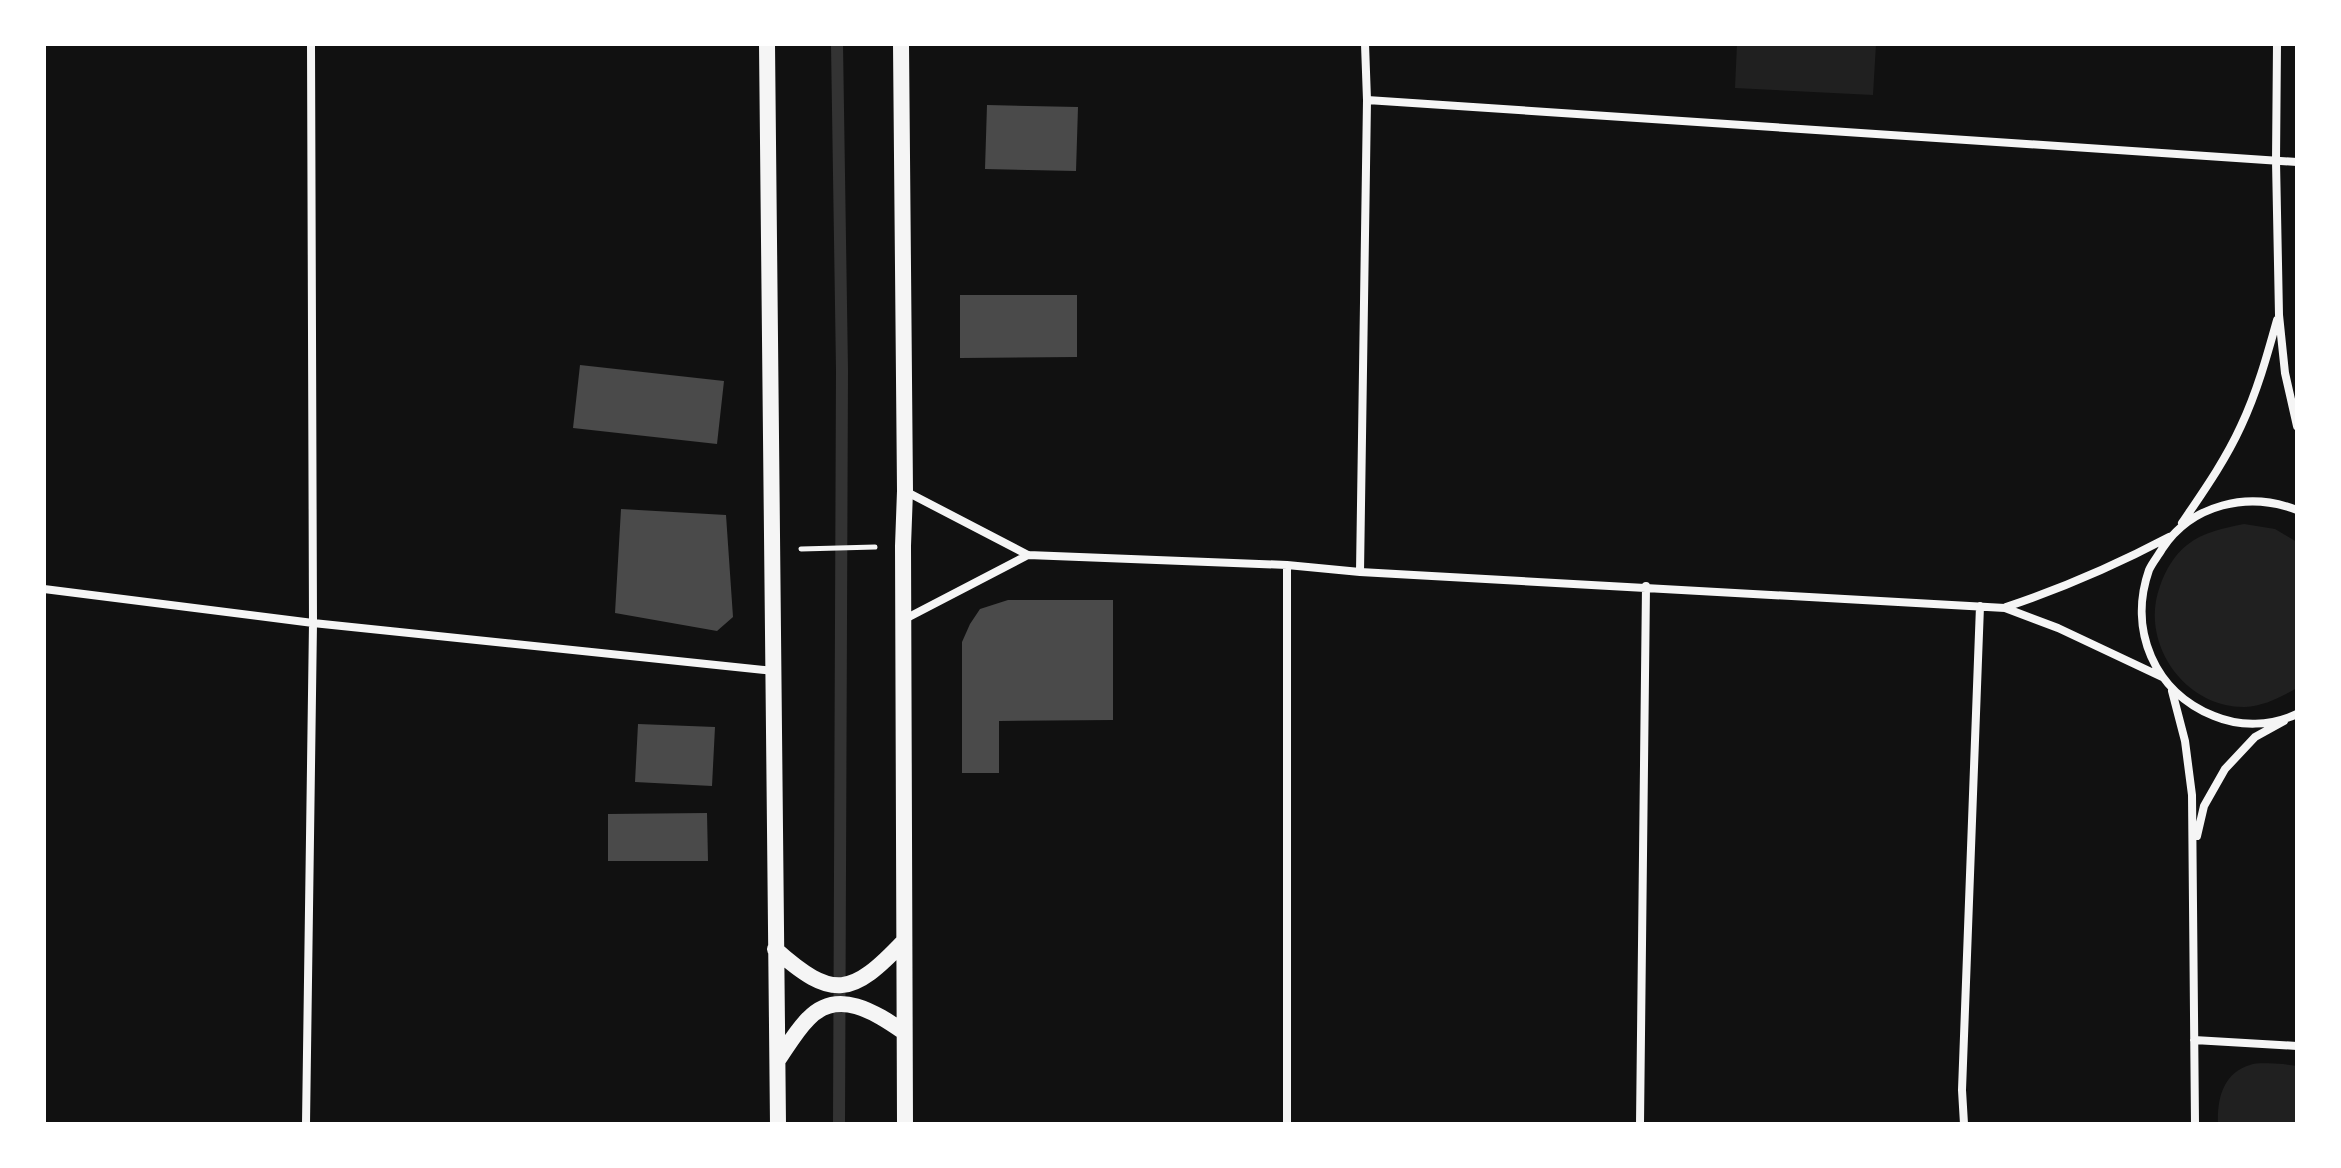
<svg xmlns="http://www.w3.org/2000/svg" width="2341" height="1168" viewBox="0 0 2341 1168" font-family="Arial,sans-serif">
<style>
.green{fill:#202020}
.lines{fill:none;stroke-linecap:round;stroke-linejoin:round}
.stream{stroke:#333;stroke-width:12}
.building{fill:#4a4a4a}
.path{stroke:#f5f5f5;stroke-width:5}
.minor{stroke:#f5f5f5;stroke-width:8}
.secondary{stroke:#f5f5f5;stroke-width:16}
</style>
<rect width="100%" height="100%" fill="#111"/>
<path class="green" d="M1737 44H1876L1873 95 1735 88Z
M2244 524 2275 529 2297 542V688C2281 697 2264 706 2245 707 2184 708 2139 642 2160 586 2165 571 2174 555 2187 545 2203 532 2224 528 2244 524Z
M2283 1064 2297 1066V1124H2218C2217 1099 2223 1073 2250 1065 2259 1062 2273 1064 2283 1064Z"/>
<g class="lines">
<path class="stream" d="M837 44 842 370 839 1124"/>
</g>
<path class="building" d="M987 105 1078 107 1076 171 985 169Z
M960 295H1077V357L960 358Z
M580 365 724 381 717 444 573 428Z
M621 509 726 515 733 617 717 631 615 613Z
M1008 600H1113V720L999 721V773H962V642L970 624 980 609Z
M638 724 715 727 712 786 635 782Z
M707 813 708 861H608V814Z"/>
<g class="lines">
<path class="path" d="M801 549 875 547"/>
<path class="minor" d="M2277 44 2276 161 2279 315 2285 373 2297 426
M1367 100 2297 162
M905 491 1028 555 1287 565 1360 572 2005 608 2058 628 2162 677
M2297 510C2248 491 2192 504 2162 549 2158 556 2152 563 2149 570 2128 630 2154 692 2214 716 2240 727 2271 726 2297 714
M2182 523C2203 492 2225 461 2241 426 2257 392 2267 356 2277 320
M1360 572 1367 100 1365 44
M44 589 313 623 774 671
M2006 607C2063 588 2116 565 2169 537
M905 619 1028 555
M2172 691 2185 741 2192 795 2195 1124
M2197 836 2204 806 2225 769 2255 737 2284 721
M2194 1040 2297 1046
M306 1124 313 623 311 44
M1287 1124V565
M1640 1124 1646 586
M1964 1124 1962 1090 1980 606"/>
<path class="secondary" d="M767 44 778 1124
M901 44 905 491 903 546 905 1124
M775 949C833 1001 852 996 904 941
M778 1060C787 1047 796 1031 808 1019 838 987 876 1013 904 1032"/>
</g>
<rect width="2341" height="1168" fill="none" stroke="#ffffff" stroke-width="92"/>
</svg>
